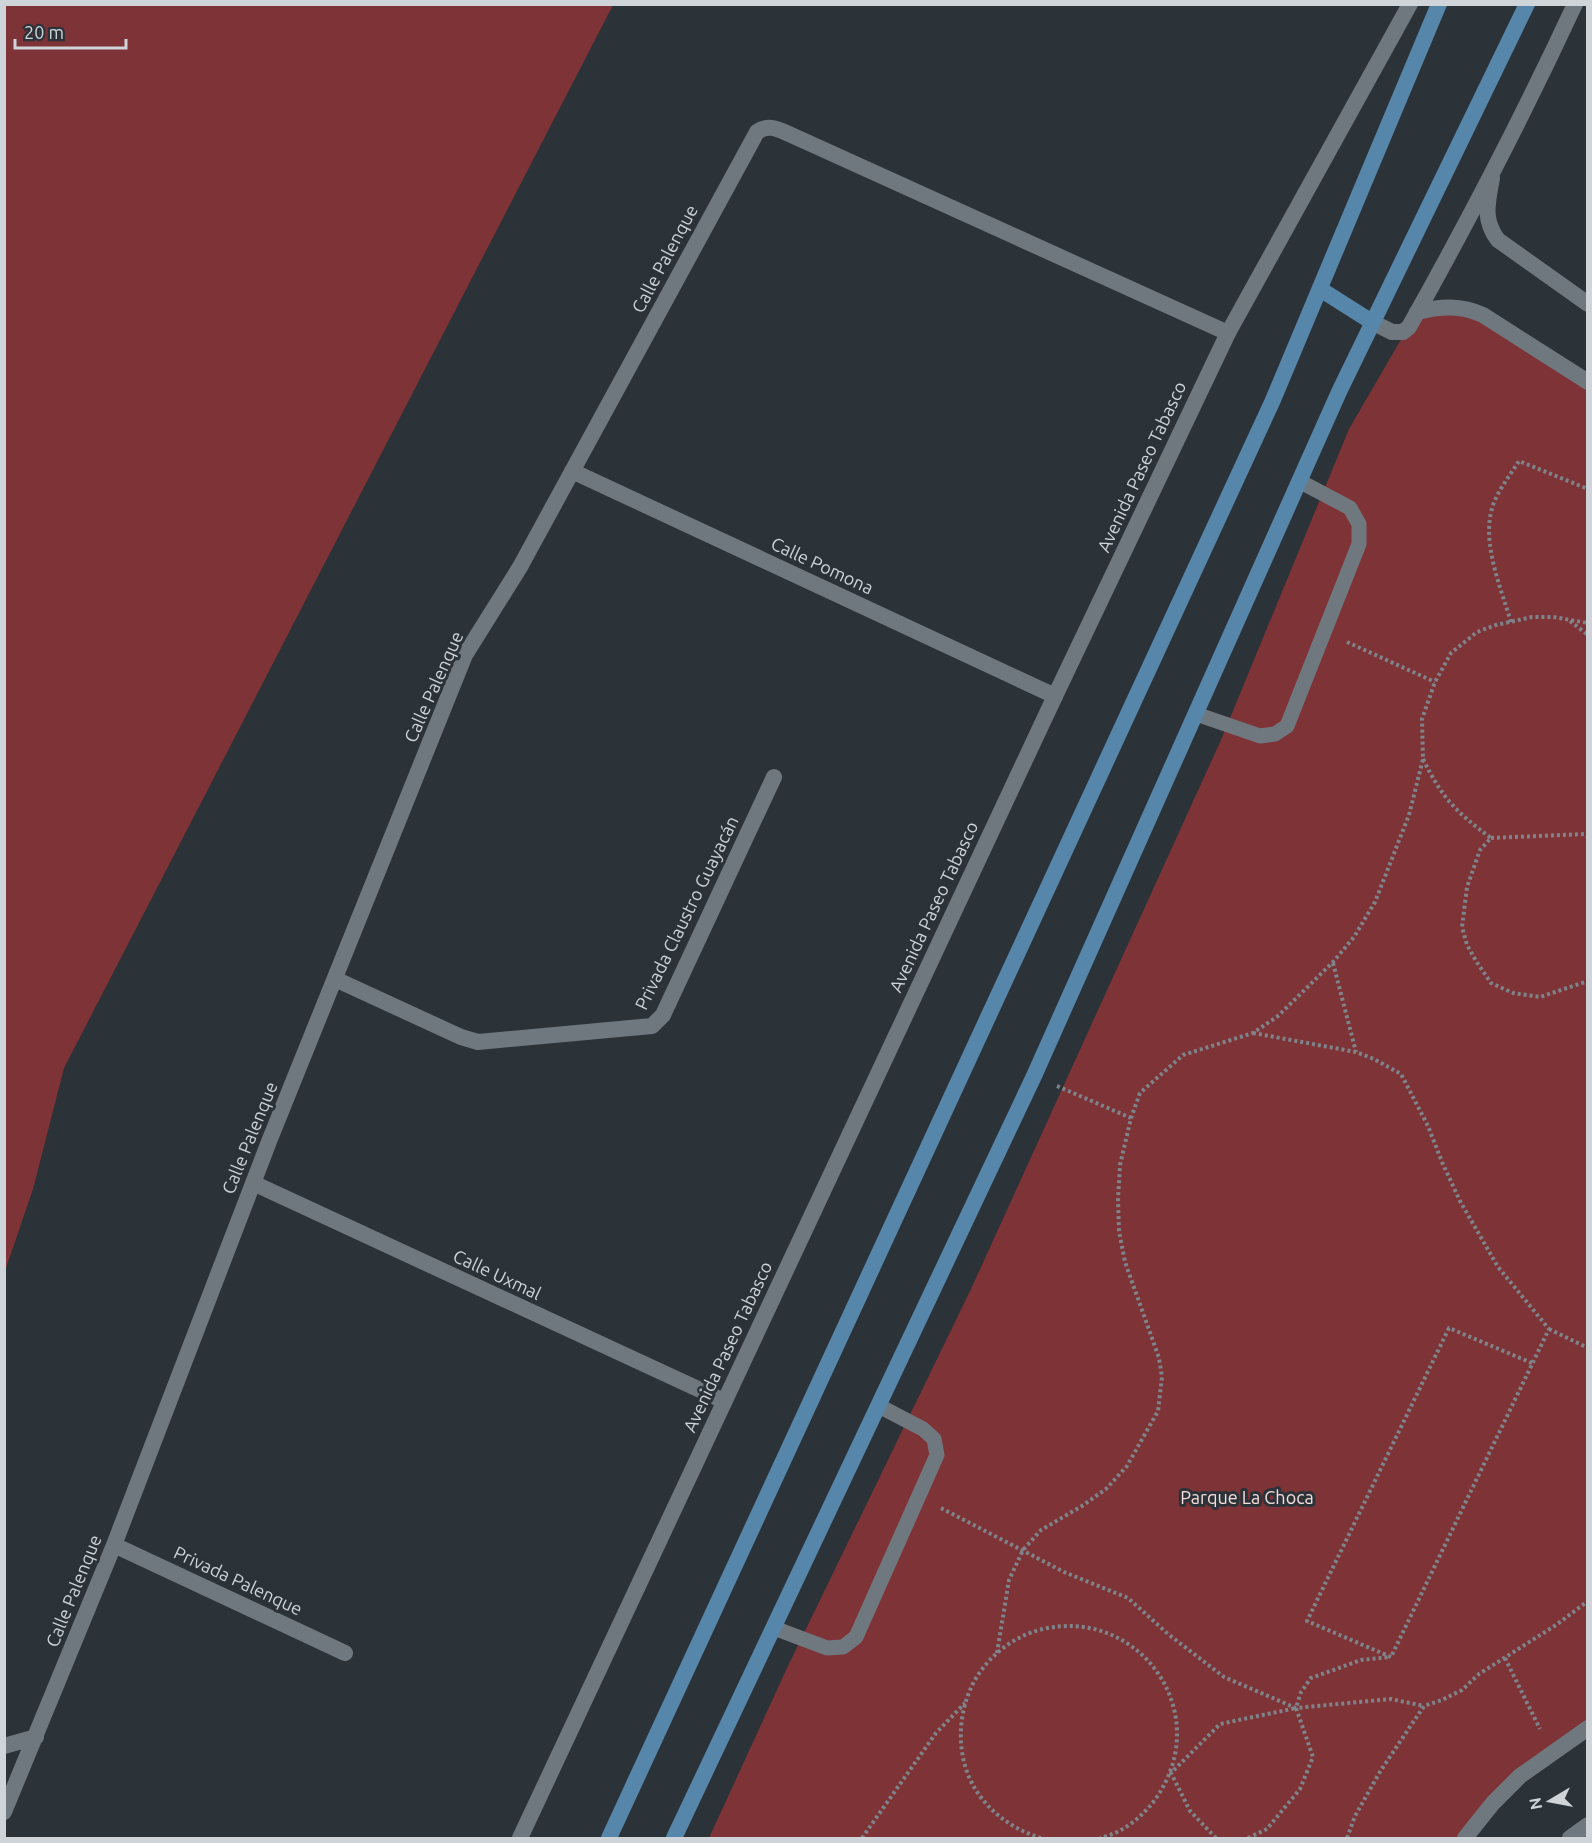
<svg xmlns="http://www.w3.org/2000/svg" width="1592" height="1843" viewBox="0 0 1592 1843" font-family="Ubuntu,sans-serif">
<style>
.green{fill:#7e3336}
.lines{fill:none;stroke-linecap:round;stroke-linejoin:round}
.path{stroke:#7e8489;stroke-width:4;stroke-dasharray:3 3;stroke-linecap:butt}
.service{stroke:#70787f;stroke-width:15}
.minor{stroke:#70787f;stroke-width:16}
.tertiary{stroke:#70787f;stroke-width:16}
.secondary{stroke:#70787f;stroke-width:16}
.primary{stroke:#5686a9;stroke-width:16}
.labels{text-anchor:middle;stroke-width:6;stroke-linejoin:round;paint-order:stroke}
.street-label{font-size:18px;fill:#cfd4d8;stroke:#2b3238}
.park-label{font-size:18px;fill:#f6dddb;stroke:#2b3238}
</style>
<rect width="100%" height="100%" fill="#2b3238"/>
<path class="green" d="M5 4 613 5 64 1068 33 1189 5 1271Z
M1456 307 1587 382V1728L1520 1776 1465 1838H709L787 1668 971 1289 1221 740 1349 429 1417 312Z"/>
<g class="lines">
<path class="path" d="M1570 621 1588 635
M1511 622C1500 585 1477 533 1497 496 1503 484 1512 472 1519 461L1588 489
M1347 642 1435 682
M1423 759C1442 798 1456 812 1491 838L1480 850 1467 887 1462 927 1467 945 1476 961 1491 983 1513 993 1540 997 1588 981
M1491 838 1584 834 1588 837
M1333 963 1356 1052
M1253 1033 1356 1052 1374 1059 1401 1074 1428 1126 1442 1162 1460 1201 1498 1267 1549 1329 1391 1657
M1057 1086 1131 1118
M1549 1329 1588 1348
M941 1508 1064 1572 1128 1598 1168 1634 1224 1677 1296 1708 1391 1699 1424 1706
M997 1653 1009 1580 1023 1550 1041 1530 1082 1506 1106 1489 1127 1466 1158 1411 1162 1377 1159 1358 1125 1262 1119 1231 1118 1200 1120 1165 1131 1118 1140 1093 1183 1055 1253 1033 1278 1016 1333 962 1354 937 1375 902 1409 815 1423 759 1422 719 1435 682 1451 653 1477 632 1496 625 1532 617H1553L1588 623
M1391 1657 1307 1621 1449 1328 1532 1363
M1505 1658 1540 1729
M862 1838 936 1733 965 1703
M1041 1838C1011 1829 983 1808 970 1779 955 1747 959 1704 978 1675 993 1652 1017 1635 1043 1629 1134 1608 1208 1702 1164 1785 1155 1803 1139 1820 1121 1830 1114 1834 1107 1836 1100 1838
M1216 1838 1190 1811 1171 1773 1220 1724 1296 1708
M1248 1838 1267 1829 1300 1789 1313 1757 1296 1708 1301 1692 1311 1678 1361 1660 1390 1657
M1347 1838 1355 1816 1381 1770 1424 1706 1442 1700 1462 1690 1479 1674 1556 1625 1588 1601"/>
<path class="service" d="M1196 714 1260 736 1275 734 1287 726 1359 544V524L1350 508 1299 481
M774 1628 827 1648 843 1647 856 1637 937 1455 934 1439 923 1429 879 1406"/>
<path class="minor" d="M1492 178C1488 202 1482 219 1498 240L1588 304
M1417 312C1441 306 1461 305 1483 315L1588 382
M572 471 1055 696
M335 979 461 1037 478 1042 652 1026 663 1015 774 777
M253 1183 724 1401
M114 1545 345 1653
M4 1746 36 1737
M4 1812 114 1545 270 1139 465 655 520 567 757 132C769 124 777 129 789 134L1228 333"/>
<path class="tertiary" d="M520 1838 1055 696 1228 333 1410 4
M1465 1838 1493 1803 1520 1776 1588 1728
M1570 1838 1588 1825"/>
<path class="secondary" d="M1372 322 1392 332H1403L1409 327C1468 222 1524 114 1575 4"/>
<path class="primary" d="M1320 289 1372 322
M609 1838 1273 400 1439 4
M674 1838 1034 1076 1339 392 1527 4"/>
</g>
<g class="labels">
<g class="street-label">
<text transform="translate(665 259) rotate(-62)" y="6">Calle Palenque</text>
<text transform="translate(1142 467) rotate(-65)" y="6">Avenida Paseo Tabasco</text>
<text transform="translate(822 566) rotate(25)" y="6">Calle Pomona</text>
<text transform="translate(434 687) rotate(-66)" y="6">Calle Palenque</text>
<text transform="translate(934 907) rotate(-65)" y="6">Avenida Paseo Tabasco</text>
<text transform="translate(687 913) rotate(-64)" y="6">Privada Claustro Guayacán</text>
<text transform="translate(250 1138) rotate(-68)" y="6">Calle Palenque</text>
<text transform="translate(497 1275) rotate(25)" y="6">Calle Uxmal</text>
<text transform="translate(728 1347) rotate(-65)" y="6">Avenida Paseo Tabasco</text>
<text transform="translate(238 1581) rotate(25)" y="6">Privada Palenque</text>
<text transform="translate(74 1591) rotate(-68)" y="6">Calle Palenque</text>
</g>
<g class="park-label">
<text x="1247" y="1504">Parque La Choca</text>
</g>
</g>
<rect width="1592" height="1843" fill="none" stroke="#cfd4d8" stroke-width="12"/>
<g transform="translate(1550 1801) rotate(260)" stroke="#2b3238" stroke-width="4.5" paint-order="stroke">
<path d="M0-4.5L10 22L0 15L-10 22Z" fill="#cfd4d8"/>
<text y="-9" font-size="16" font-weight="bold" text-anchor="middle" fill="#cfd4d8">N</text>
</g>
<path d="M15 39v9h111v-9" fill="none" stroke="#cfd4d8" stroke-width="3"/>
<text x="24" y="39" font-size="18" fill="#cfd4d8" stroke="#2b3238" stroke-width="4.5" paint-order="stroke">20 m</text>
</svg>
